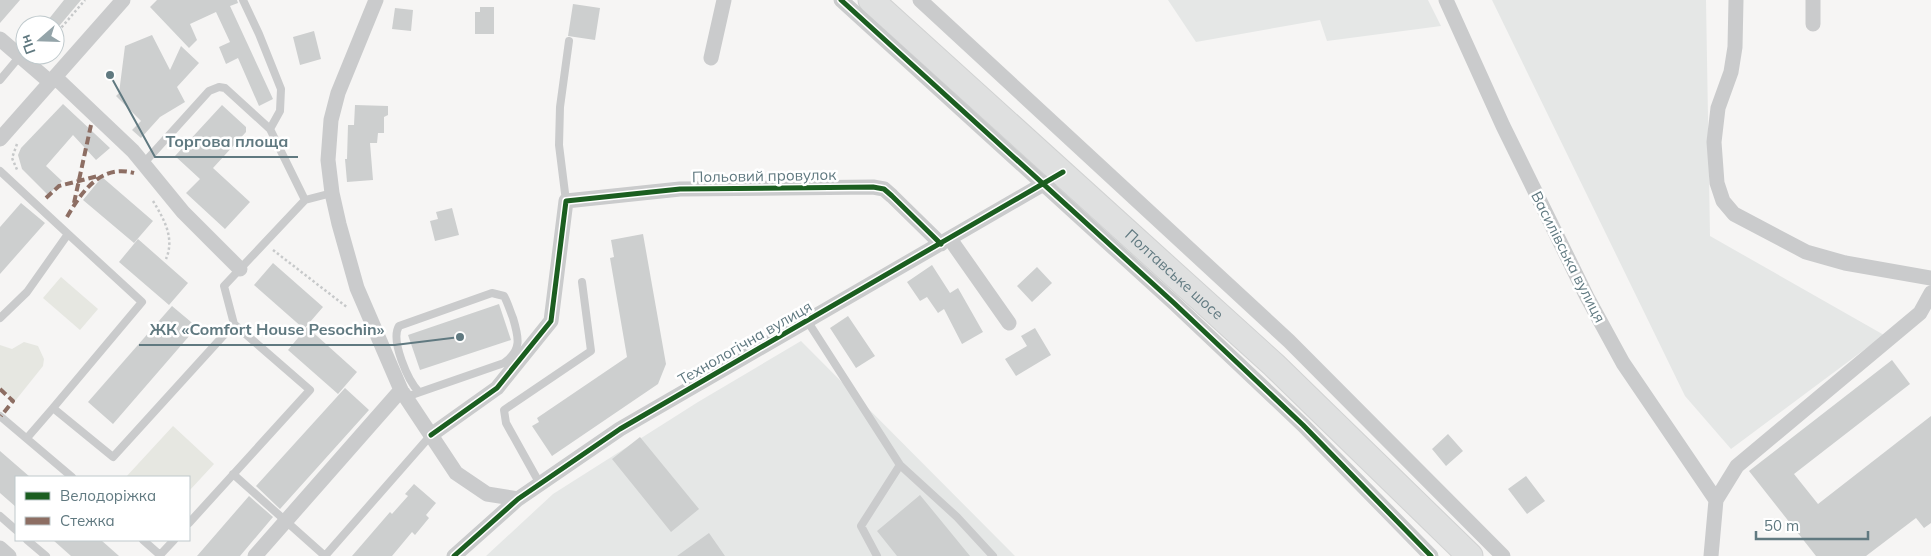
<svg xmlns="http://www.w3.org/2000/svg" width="1931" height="556" viewBox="0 0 1931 556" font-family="Mulish,sans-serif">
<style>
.built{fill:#e5e7e6}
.green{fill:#e6e7e1}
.building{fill:#cdcfcf}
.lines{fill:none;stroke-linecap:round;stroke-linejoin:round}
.trunk-casing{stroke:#d1d2d2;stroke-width:27}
.path{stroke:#c7c9ca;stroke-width:2.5;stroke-dasharray:2.5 2.5;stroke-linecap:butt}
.service{stroke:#cacbcc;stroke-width:8}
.minor{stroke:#cacbcc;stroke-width:15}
.trunk{stroke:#dfe0e0;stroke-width:25}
.quiet{stroke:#8d6e63;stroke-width:4;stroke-dasharray:8 4;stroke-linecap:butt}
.cycleway-casing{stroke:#fff;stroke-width:8}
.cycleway{stroke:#1b5e20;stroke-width:5}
.labels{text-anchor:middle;stroke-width:5;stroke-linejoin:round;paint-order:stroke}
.street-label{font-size:15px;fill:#607980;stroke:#fff}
.leader{fill:none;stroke:#607980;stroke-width:2}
.callout-dot{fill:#607980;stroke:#fff;stroke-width:2}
.callout-label{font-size:16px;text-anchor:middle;font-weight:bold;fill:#607980;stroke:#fff;stroke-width:5;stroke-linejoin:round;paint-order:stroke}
</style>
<rect width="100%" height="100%" fill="#f6f5f4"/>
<path class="built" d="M1168 0H1428L1441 26 1327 41 1320 20 1196 42Z
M1492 0H1706L1710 236 1884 335 1731 449 1685 396Z
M801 341 1015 556H486L553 494 698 402Z"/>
<path class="green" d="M61 277 98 309 80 330 43 298Z
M24 342 38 346 44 359 43 366 15 401 0 388V345L12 349Z
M173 426 214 464 189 491V477H126Z"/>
<path class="building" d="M0 0H20L0 23Z
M64 0H81L60 25H44Z
M157 0H237L238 3 230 6 273 99 259 106 238 58 226 64 219 47 230 42 216 12 190 24 197 40 189 48 150 7Z
M573 4 600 8 595 40 568 36Z
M480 7H494V34H475V12H480Z
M395 8 413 10 411 31 392 29Z
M314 31 321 59 300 65 293 37Z
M152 35 170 70 181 46 199 63 177 87 185 102 160 117 141 138 132 130 141 121 116 96 119 93 125 46Z
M63 104 110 148 96 160 73 135 46 166 62 181 48 195 22 169 18 155 21 148Z
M222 105 246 127V132L213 168 250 202 225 229 186 193 200 179 175 156Z
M355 105 388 106V115L384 117V133H378L377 143H370L373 180 347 182 345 159H347L348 125H354Z
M102 177 153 221 134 243 83 200Z
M21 203 45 223 0 274V227Z
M452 208 459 235 435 241 430 221 438 219 436 212Z
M643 234 666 364 658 384 552 456 532 426 539 422 537 418 627 357 610 258 614 257 611 240Z
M138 239 188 283 169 305 119 262Z
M273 263 323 307 304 329 254 285Z
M932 265 950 293 958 288 983 332 962 344 944 309 938 313 927 297 920 301 907 282Z
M1037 267 1052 283 1032 302 1017 286Z
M499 304 511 340 420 370 408 335Z
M172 306 197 327 113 424 88 402Z
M848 316 875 356 856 368 830 328Z
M307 327 357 372 338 394 288 350Z
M1035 328 1051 355 1016 376 1005 359 1027 346 1021 336Z
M1892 360 1910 384 1794 474 1818 504 1931 416V523L1924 528 1916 518 1866 556H1816L1749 471Z
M345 388 369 410 280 509 256 486Z
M1448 434 1463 451 1446 466 1432 449Z
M640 437 699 509 671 532 612 459Z
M0 451 30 477H16V507L0 493Z
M1526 476 1545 501 1527 514 1508 489Z
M414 484 436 503 426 515 429 518 415 535 412 532 392 556H352L390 512 392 514 408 496 405 494Z
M920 495 970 556H897L877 531Z
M249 496 273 517 240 556H197Z
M709 533 725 556H677Z
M53 540H101L119 556H71Z"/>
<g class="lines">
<g class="trunk-casing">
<g id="trunk">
<path id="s1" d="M871 0 1274 365 1470 556"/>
</g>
</g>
<path class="path" d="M55 35 85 0
M17 144 12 158 18 172
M153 201C164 219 175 238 166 259
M273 250 348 308"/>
<path class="service" d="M243 0 259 34 281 89 280 111 270 129 305 200
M0 80 20 56
M143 164 209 91 219 87 225 88 270 129
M0 171 68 234 27 292 0 318
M566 201 559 145 560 107 569 41
M68 234 142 302 53 408 113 457 234 324
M808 322 900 465 957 517 993 556
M406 397 504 363C522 350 519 338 513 318 510 311 508 303 504 296L492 293 399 326C390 340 408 381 419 392
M0 416 72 477
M27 438 53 408
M233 474 325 556 431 435
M540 484 506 423 504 410 591 351 582 282
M0 516 16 530
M189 523 310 390 234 324 224 286 305 200 332 193
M27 540 46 556
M143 540 160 555 174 540
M877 556 861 526 900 465"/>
<path class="minor" d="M376 0 338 93 331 120 328 160 332 193 339 224 357 288 401 390 456 473 487 494 518 499
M841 0 1174 303 1303 425 1431 556
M920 0 1289 341 1503 556
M1446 0 1503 126 1587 297 1623 363 1716 500
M1736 0 1735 47 1731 72 1718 108 1714 142 1717 183 1723 201 1734 214 1806 252 1845 263 1931 278
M1813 0V24
M0 39 50 82
M711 58 724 0
M55 77 133 151 183 212 240 269
M0 139 123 0
M950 239 1009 323
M431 435 497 388 551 321 566 201 680 189 873 187 884 189 892 196 941 244
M0 548 9 556
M255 556 401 390
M454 556 518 499 620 429 1052 179
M1711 556 1716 500 1737 466 1920 313 1931 293"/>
<use href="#trunk" class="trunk"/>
<path class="quiet" d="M46 198 59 186 98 176
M74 203 91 125
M67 217C82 191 101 164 134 173
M0 389 13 401 1 416"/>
<g class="cycleway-casing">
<path id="cycleway" d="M841 0 1174 303 1303 425 1431 556
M431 435 497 388 551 321 566 201 680 189 873 187 884 189 892 196 941 244
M454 556 518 499 620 429 1063 172"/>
</g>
<use href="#cycleway" class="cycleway"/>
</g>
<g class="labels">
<g class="street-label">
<text transform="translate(764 176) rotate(-1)" y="5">Польовий провулок</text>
<text transform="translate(1568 257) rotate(63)" y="5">Василівська вулиця</text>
<text dy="5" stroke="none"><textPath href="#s1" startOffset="409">Полтавське шосе</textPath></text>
<text transform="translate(745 343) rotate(-30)" y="5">Технологічна вулиця</text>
</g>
</g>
<path class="leader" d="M110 75L155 157H298M460 337L395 345H139"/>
<g class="callout-dot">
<circle cx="110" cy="75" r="5"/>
<circle cx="460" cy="337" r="5"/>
</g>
<g class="callout-label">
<text x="227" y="147">Торгова площа</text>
<text x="267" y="335">ЖК «Comfort House Pesochin»</text>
</g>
<rect x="15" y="476" width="175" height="65" fill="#ffffff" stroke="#bfc9cc"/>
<rect x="25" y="492" width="25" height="8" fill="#1b5e20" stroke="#bfc9cc"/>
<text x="60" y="501" font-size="15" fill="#607980">Велодоріжка</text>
<rect x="25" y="517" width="25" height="8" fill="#8d6e63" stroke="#bfc9cc"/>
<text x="60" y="526" font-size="15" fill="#607980">Стежка</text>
<g transform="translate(40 40) rotate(250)"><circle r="24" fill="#ffffff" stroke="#bfc9cc"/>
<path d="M0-4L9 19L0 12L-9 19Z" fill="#94a4a9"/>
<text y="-8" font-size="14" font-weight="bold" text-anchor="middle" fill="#607980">Пн</text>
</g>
<path d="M1756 531v8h112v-8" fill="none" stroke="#607980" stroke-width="2.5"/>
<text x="1764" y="531" font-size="15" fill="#607980" stroke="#ffffff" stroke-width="4" paint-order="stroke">50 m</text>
</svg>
